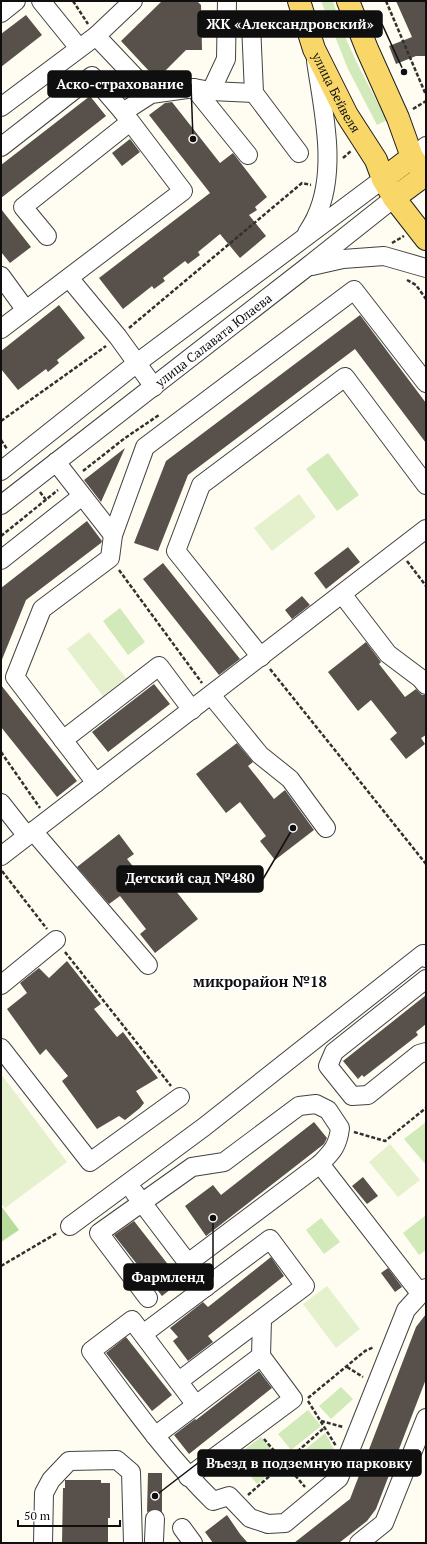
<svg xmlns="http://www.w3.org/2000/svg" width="427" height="1544" viewBox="0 0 427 1544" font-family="'PT Serif',serif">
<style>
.green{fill:#d2eaba}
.forest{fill:#b6db9a}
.pitch{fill:#e4f1cc}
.building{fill:#58504b}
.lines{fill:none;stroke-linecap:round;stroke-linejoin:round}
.minor-casing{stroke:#424242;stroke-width:20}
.major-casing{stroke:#202020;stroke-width:24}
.path{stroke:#313131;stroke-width:2.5;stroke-dasharray:4 2;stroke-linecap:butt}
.minor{stroke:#fff;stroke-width:18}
.major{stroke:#f8d768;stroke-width:22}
.labels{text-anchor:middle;stroke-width:4;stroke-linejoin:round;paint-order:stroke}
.street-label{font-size:13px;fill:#0f0f0f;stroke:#fff}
.quarter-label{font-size:15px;font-weight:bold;fill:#0f0f0f;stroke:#fff}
.leader{fill:none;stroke:#0f0f0f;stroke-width:1.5}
.callout-dot{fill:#0f0f0f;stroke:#fff;stroke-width:1.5}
.callout{fill:#0f0f0f;stroke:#0f0f0f;stroke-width:1.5}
.callout-label{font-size:14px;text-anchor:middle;font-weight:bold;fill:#fff}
</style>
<rect width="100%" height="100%" fill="#fffcf1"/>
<path class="green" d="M321 1H333C344 43 367 82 387 120L377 125 348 69Z
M328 453 359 495 337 511 306 469Z
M120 608 145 642 128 655 103 621Z
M426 1122V1165L404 1139Z
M426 1215V1250L419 1255 403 1233Z
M321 1218 340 1242 324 1254 306 1230Z
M341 1387 353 1399 331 1419 319 1406Z
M308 1410 321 1426 291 1450 278 1434Z
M325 1433 335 1451 310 1472 296 1457Z
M261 1437 282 1462 257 1484 235 1457Z"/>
<path class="forest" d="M1 1206 19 1230 1 1242Z"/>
<path class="pitch" d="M299 494 316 517 272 551 254 528Z
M89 632 126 678 103 696 67 649Z
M1 1074 67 1162 5 1208 1 1203Z
M390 1144 420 1180 398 1197 369 1162Z
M327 1286 360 1329 336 1348 303 1304Z"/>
<path class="building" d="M162 1H197L201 5 202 50H186L156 80 148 72 149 71 121 41Z
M396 1H426V56H416L396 64 389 46 412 37Z
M26 15 42 35 1 67V34Z
M90 96 106 116 1 198V165Z
M172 102 220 163 233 153 267 197 255 207 257 210 249 215 266 236 240 258 220 234 198 252 200 255 188 264 185 261 163 278 165 281 154 289 152 286 123 309 99 278 210 193 149 115 165 103Z
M130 139 140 152 122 166 112 153Z
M1 209 31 247 10 263 1 252Z
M59 305 85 338 57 360 59 363 48 372 46 369 18 390 1 369V351Z
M360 315 426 403V443L355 349 188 475 158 551 134 543 166 461Z
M125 448 101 502 84 480Z
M87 521 102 541 101 543 26 600 1 662V588Z
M348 547 360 562 326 589 314 573Z
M163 563 240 659 219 675 143 579Z
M302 596 310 605 292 619 285 610Z
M366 642 381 662 379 664 405 697 416 689 422 695H426V735L421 738 425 744 406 759 390 739 397 733 371 700 358 711 328 672Z
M154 684 170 704 108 752 92 732Z
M1 685 77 781 57 797 1 727Z
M237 743 253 762 248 766 274 799 285 790 314 830 275 860 260 841 266 836 240 802 226 813 196 774Z
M119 834 134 854 127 859 154 892 168 881 198 919 155 953 140 934 146 929 120 896 109 904 77 867Z
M67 961 101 1004 94 1009 117 1037 123 1032 158 1078 136 1091 144 1103 140 1108 125 1120 119 1116 97 1129 62 1081 68 1076 46 1049 40 1055 7 1009 27 993 20 983 39 968 49 978Z
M426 995V1024L416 1032 418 1035 364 1077 362 1075 358 1079 343 1061Z
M314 1122 327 1138 324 1144 206 1236 185 1206 213 1185 221 1195Z
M363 1177 378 1196 367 1204 352 1186Z
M134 1221 181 1281 162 1296 114 1235Z
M271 1257 284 1276 208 1336 213 1342 188 1361 173 1341 178 1337 170 1328 203 1302 208 1307Z
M388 1268 402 1287 395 1292 381 1273Z
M426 1314V1379L376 1509 367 1521 339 1543H294L350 1499 416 1327Z
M126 1337 172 1395 152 1411 106 1353Z
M259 1371 272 1388 189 1454 174 1435 195 1419 196 1420Z
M148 1473H162V1512L155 1509 147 1512Z
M65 1480H101V1483H110V1518H108V1543H62L63 1488H65Z
M227 1515 240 1534 248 1543H213L205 1532Z"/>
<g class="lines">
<g class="minor-casing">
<g id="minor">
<path d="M41 1 79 48"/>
<path d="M133 1 96 36 151 94"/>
<path d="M1 13 16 1"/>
<path d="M251 24 254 93 299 153"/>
<path d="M194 88 248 155"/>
<path d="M211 91 254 93"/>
<path d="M1 107 96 36"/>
<path d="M123 112 151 94 194 88 211 91 226 59 227 1"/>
<path d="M1 147 92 76 123 112 183 191 1 329"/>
<path d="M412 157 426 146"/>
<path d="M307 233C310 228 314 222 316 217 338 170 323 110 316 61"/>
<path d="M47 236 23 207 130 122"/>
<path d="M312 266 343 259 384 256 426 268"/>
<path d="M1 276 25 309"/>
<path d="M69 278 118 337 154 387"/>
<path d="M56 462 113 535"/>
<path d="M1 471 137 363 383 179"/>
<path id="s1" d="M1 505 307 267 394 198"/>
<path d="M1 560 82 496"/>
<path d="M342 594 388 654 420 678 426 685"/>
<path d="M261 657 176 551 201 485 345 377 426 485"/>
<path d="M211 695 260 755 290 779 326 828"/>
<path d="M63 740 159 666 192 710"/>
<path d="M96 783 15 677 42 609 110 558 113 535 145 447 354 290 426 383"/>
<path d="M1 803 27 836"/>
<path d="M33 831 148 965"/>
<path d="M1 856 426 529"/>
<path d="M426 979 334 1052 328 1066 352 1096 368 1095 419 1054 426 1052"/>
<path d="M1 985 56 940"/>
<path d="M1 1048 90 1162 180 1097"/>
<path d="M320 1164 420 1293"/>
<path d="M134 1192 206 1287"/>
<path d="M70 1226 204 1127 423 954 426 958"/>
<path d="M148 1298 99 1233 192 1167 224 1162 299 1106 316 1104 328 1110 340 1128C338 1146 332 1152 320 1164L188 1263"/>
<path d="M143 1334 270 1239 305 1286 179 1381"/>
<path d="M261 1356 262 1319"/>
<path d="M196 1405 132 1320 91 1351C130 1403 167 1456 213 1501L229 1496 250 1518 268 1524 285 1523 339 1478 406 1310 426 1288"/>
<path d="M155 1436 261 1356 293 1399 188 1477"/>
<path d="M182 1528 193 1543"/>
<path d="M154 1540 155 1519"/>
<path d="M43 1543 44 1493 51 1480 69 1461 117 1460 131 1472 133 1543"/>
<path d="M359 1543 384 1523 426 1418"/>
</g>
</g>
<g class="major-casing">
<g id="major">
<path id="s2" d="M299 1 314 49 347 115 376 160 383 179 394 198 426 239"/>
<path d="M348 1 367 49 398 118 412 157 426 176"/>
<path d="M383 179 412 157"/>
<path d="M394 198 425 175"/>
</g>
</g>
<path class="path" d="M73 1 88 24
M386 1 426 95
M413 109 426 101
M343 158 351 151
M392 243 404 236
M407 280 416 285 426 299
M129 328 302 183 311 185
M1 421 106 346
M1 440 7 449
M83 471 125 438 159 415
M40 492 46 500
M1 536 58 490
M407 561 426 586
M119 570 202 683
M270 669 426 864
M1 752 40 808
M2 871 47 929
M65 952 171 1086
M354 1132 385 1141 426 1108
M1 1266 57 1233
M347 1367 363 1377
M308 1398 365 1351 374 1347
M308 1401 336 1446
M321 1421 343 1427
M264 1439 305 1487
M248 1495 324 1428"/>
<use href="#minor" class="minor"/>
<use href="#major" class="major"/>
</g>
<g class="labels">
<g class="street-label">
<text dy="5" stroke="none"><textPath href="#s2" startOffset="99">улица Бейвеля</textPath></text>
<text dy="5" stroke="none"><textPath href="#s1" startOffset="269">улица Салавата Юлаева</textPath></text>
</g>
<g class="quarter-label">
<text x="260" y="987">микрорайон №18</text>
</g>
</g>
<path class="leader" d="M404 72L382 24M193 139L191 84M293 828L263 879M213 1218L213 1277M155 1496L198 1463"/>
<g class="callout-dot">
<circle cx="404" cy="72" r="4"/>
<circle cx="193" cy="139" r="4"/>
<circle cx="293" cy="828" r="4"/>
<circle cx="213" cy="1218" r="4"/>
<circle cx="155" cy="1496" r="4"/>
</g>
<g class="callout">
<rect x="198" y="11" width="184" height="26" rx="4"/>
<rect x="48" y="71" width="143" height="26" rx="4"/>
<rect x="117" y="866" width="146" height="26" rx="4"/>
<rect x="124" y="1264" width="89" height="26" rx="4"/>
<rect x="198" y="1450" width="223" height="26" rx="4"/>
</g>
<g class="callout-label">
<text x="290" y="29">ЖК «Александровский»</text>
<text x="120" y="89">Аско-страхование</text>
<text x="190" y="883">Детский сад №480</text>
<text x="168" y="1282">Фармленд</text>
<text x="309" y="1468">Въезд в подземную парковку</text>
</g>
<rect width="427" height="1544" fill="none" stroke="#0f0f0f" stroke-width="4"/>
<path d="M18 1520v6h102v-6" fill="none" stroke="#0f0f0f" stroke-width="2"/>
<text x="24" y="1520" font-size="12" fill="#0f0f0f" stroke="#ffffff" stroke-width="3" paint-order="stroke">50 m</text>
</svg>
